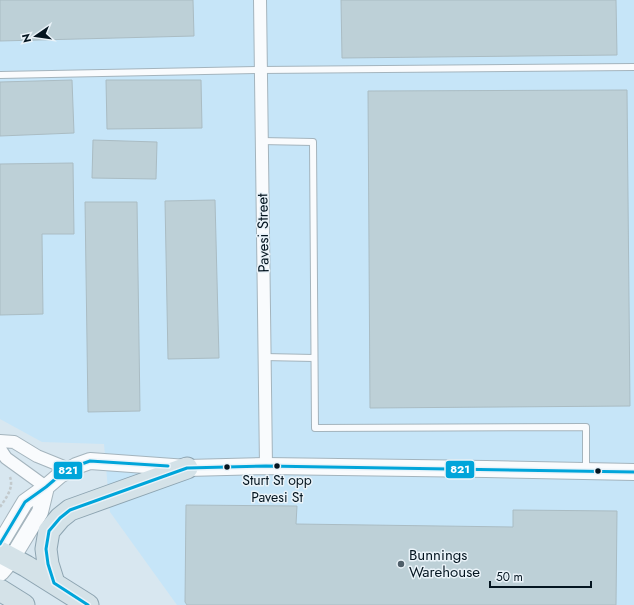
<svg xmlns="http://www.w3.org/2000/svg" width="634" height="605" viewBox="0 0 634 605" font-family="Jost,sans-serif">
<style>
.built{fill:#c6e5f8}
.building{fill:#bdd0d7;stroke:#aabcc3}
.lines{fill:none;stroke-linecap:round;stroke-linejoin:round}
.service-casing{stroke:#a4b4bd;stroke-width:8}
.minor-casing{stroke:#a4b4bd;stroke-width:14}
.tertiary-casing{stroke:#a4b4bd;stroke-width:18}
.secondary-casing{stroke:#a4b4bd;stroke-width:20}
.trunk-casing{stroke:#8da4b1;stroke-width:23}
.path{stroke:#c2c9cc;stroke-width:2.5;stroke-dasharray:3 2;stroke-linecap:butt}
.service{stroke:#f9fbfd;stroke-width:6}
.minor{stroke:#f9fbfd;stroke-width:12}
.tertiary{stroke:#f9fbfd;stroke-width:16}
.secondary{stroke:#f9fbfd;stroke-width:18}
.trunk{stroke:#d4e2e8;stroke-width:21}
.bus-1-casing{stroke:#eaf3f9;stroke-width:6}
.bus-1{stroke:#00a5da;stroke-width:3}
.bus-dot{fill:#041520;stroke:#eaf3f9;stroke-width:1.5}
.poi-dot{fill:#4e5e69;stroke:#eaf3f9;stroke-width:1.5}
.labels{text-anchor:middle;stroke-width:3;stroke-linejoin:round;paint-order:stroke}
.bus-label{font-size:14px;fill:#041520;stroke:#eaf3f9}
.street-label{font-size:15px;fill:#041520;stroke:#eaf3f9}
.poi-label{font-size:15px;fill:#041520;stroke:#eaf3f9;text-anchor:start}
.line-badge{stroke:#eaf3f9;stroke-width:1.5}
.badge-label{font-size:11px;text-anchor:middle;font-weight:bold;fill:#fff}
</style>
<rect width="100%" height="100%" fill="#d8e7f0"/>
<path class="built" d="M0 0H634V605H177L110 512 104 444 42 442 0 419Z"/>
<path class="building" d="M0 0H193L194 36 0 41Z
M341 0H616L617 55 342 58Z
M72 80 74 133 0 136V82Z
M106 80H201L202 128 107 129Z
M627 90 630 406 370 408 368 91Z
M93 140 157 142 156 179 92 178Z
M73 163 74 234H42L43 314 0 315V164Z
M215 200 219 358 168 359 165 201Z
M85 202H137L140 411 88 412Z
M186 505 297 506 296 524 513 527V510L617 511 616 605H187L185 602Z"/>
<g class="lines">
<g class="service-casing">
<path id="service" d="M0 75 261 70 634 67
M261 141 313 142 315 428 586 427V470
M264 357 314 358"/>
</g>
<g class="minor-casing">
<path id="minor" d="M260 0 266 466
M0 441 14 442 37 456 69 469
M0 449 6 458 46 487"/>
</g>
<g class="tertiary-casing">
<path id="tertiary" d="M0 544 25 502 46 487 60 475 76 466 90 461 187 468 266 466 486 469 634 472
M12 558 40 512 46 487"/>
</g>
<g class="secondary-casing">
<path id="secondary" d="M0 572 12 558"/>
</g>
<g class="trunk-casing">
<path id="trunk" d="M0 552 26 566 88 605
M54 583 48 564 46 549 49 531 60 518 70 510 187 468
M0 590 24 605"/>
</g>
<path class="path" d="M0 507C6 498 14 488 10 477"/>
<use href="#service" class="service"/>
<use href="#minor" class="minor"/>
<use href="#tertiary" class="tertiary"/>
<use href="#secondary" class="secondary"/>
<use href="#trunk" class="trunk"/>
<g class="bus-1-casing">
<path id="bus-1" d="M0 544 25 502 46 487 60 475 76 466 90 461 168 466
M88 605 54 583 48 564 46 549 49 531 60 518 70 510 187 468 266 466 634 472"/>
</g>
<use href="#bus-1" class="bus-1"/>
</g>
<g class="bus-dot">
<circle cx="277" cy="466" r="3.5"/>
<circle cx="227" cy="467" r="3.5"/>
<circle cx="598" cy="471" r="3.5"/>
</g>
<circle class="poi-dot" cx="401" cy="564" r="4"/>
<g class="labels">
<g class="bus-label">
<text x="277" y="485">Sturt St opp<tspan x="277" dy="17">Pavesi St</tspan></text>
</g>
<g class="street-label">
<text transform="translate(263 233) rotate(-91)" y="5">Pavesi Street</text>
</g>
<g class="poi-label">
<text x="409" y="560">Bunnings<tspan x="409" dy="17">Warehouse</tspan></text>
</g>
</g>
<g class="line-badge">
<rect x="445" y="460" width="30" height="19" rx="4" fill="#00a5da"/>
<rect x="53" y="461" width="30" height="19" rx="4" fill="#00a5da"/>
</g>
<g class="badge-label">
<text x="460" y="473">821</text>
<text x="68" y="474">821</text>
</g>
<g transform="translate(36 36) rotate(257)" stroke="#eaf3f9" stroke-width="3" paint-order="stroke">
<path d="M0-3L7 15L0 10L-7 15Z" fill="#041520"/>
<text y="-6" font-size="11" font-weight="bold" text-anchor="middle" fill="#041520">N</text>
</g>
<path d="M490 581v6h101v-6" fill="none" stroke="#041520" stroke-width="2"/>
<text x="496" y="581" font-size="12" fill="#041520" stroke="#eaf3f9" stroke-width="3" paint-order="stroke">50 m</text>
</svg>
